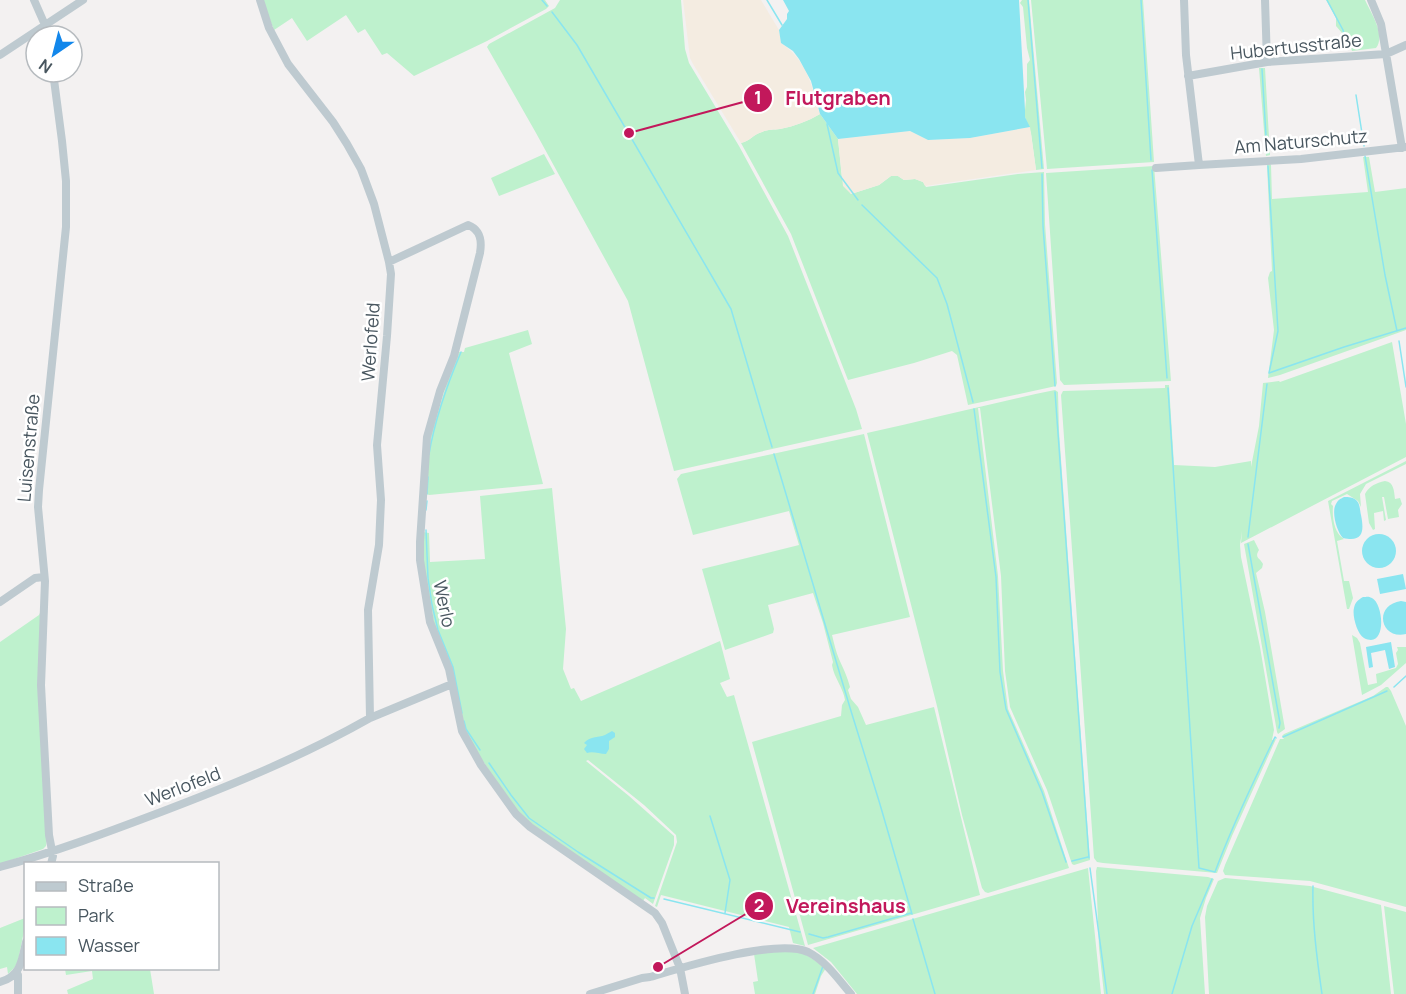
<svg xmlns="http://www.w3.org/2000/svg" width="1406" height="994" viewBox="0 0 1406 994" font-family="Manrope,sans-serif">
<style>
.green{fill:#bef1cd}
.sand{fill:#f4ece1}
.water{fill:#8ae5f0}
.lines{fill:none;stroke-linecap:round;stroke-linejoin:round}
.stream{stroke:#8ae5f0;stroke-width:1.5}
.minor{stroke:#becad0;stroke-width:8}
.labels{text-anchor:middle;stroke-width:5;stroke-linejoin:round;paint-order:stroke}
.street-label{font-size:18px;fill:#48565f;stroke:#fff}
.leader{fill:none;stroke:#c2185b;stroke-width:2}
.callout-dot{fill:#c2185b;stroke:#fff;stroke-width:2}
.mark-label{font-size:18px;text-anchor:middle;font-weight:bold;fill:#fff}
.callout-label{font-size:20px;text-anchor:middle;font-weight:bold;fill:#c2185b;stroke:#fff;stroke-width:5;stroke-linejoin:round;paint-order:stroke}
</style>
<rect width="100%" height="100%" fill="#f3f1f1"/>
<path class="green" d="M262 0H545L549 6 546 9 487 41 414 76 387 53 382 55 365 29 358 33 346 15 307 41 292 18 274 30Z
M560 0H681L685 49 689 63 739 146 788 236 856 409 862 429 674 471 628 301 536 133 487 47 489 44 555 8Z
M1022 0H1029L1044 169 1036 170 1031 133 1025 117V110L1026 100 1025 92 1027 87V64L1030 60 1027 48 1023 7 1020 3Z
M1031 0H1143L1154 162 1047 169Z
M1326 0H1365C1371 13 1386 35 1376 48L1352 51 1347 34 1342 33 1336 26V18Z
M1259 68H1265L1270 155 1266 156Z
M820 114 838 139 842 179 851 194 879 185 891 176H898L904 180 915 179 923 182 926 187 1018 174 1044 172 1045 224 1057 383 1056 386 968 405 957 355 952 351 914 363 848 380 791 234 741 143C750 141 754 134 762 132 768 129 774 130 780 129 795 126 808 121 820 114Z
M544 154 555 174 499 196 491 178Z
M1363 157H1369L1375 192 1406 188V330L1280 375 1268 378 1274 330 1268 278 1270 272 1272 271 1267 165H1271L1272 199 1368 192Z
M1154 166 1171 381 1064 385 1060 380 1046 173Z
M528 330 532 344 509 353 543 484 429 495 425 493 431 434 446 386 459 352H464L465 348Z
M1392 342 1406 424V457L1241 543 1242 531 1240 545 1241 557 1260 647 1274 730 1272 740 1276 739 1232 836 1217 873 1103 863 1097 862 1094 858 1061 395 1063 391 1165 388V385H1169L1174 465 1215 467 1251 461V467L1259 426 1263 383 1279 381 1280 382Z
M1055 390 1058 392 1059 431 1071 600 1090 860 1074 865 1072 864 1047 790 1010 707 1005 671 1001 576 980 408H978L998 576 1003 671 1008 709 1044 791 1069 868 988 893 985 892 982 888 962 815 937 706 867 433C930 419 992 403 1055 390Z
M864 434 910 617 832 635C834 643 836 652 839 659 844 670 847 676 850 687L848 690 851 699 858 707 866 725 934 707 980 895 808 945 752 742 841 716 842 705 845 700C843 687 834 678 832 665L833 662 823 623 813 593 768 605 774 629 773 633 725 650 702 569 799 545 789 511 693 535 677 479 681 474Z
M1406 461V464L1366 484 1360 494 1361 507 1358 501 1347 494 1332 501 1331 504 1333 506C1332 517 1334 533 1344 539L1337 541 1344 581H1349L1353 598 1349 609H1347L1328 501Z
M1385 481C1394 482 1394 491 1395 499L1400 498 1402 504 1398 510 1399 517 1388 519 1384 497H1382L1386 520 1384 521 1383 511 1374 513 1375 529 1373 530 1369 523 1365 494C1369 486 1376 483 1385 481Z
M552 488 566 629 563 669 571 689 574 688 581 701 720 641 730 679 720 683 727 697 734 695 805 946 793 943 789 927 661 895 657 907 655 906 677 842 676 835 644 805 588 760 586 761 629 796 674 836V845L653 904 645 898 643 901 535 828 514 807 468 739 435 632 432 610H429L423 563 422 532 429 533 430 562 485 559 480 496Z
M1254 540 1259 550C1254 558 1260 558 1263 564L1262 568 1256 573 1265 612 1285 729 1278 734 1277 732 1244 544Z
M42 609 47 840 46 846 43 849 0 864V642L39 615Z
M1352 635 1357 638 1360 643 1368 685 1377 683 1376 674 1396 668 1398 664 1396 653 1398 650 1397 647H1406V663L1381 685 1362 695Z
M1386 687H1388L1391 691 1406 726V907L1310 881 1225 875 1223 871 1225 865 1280 739H1284L1282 736 1284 734 1373 696Z
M1097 867 1208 877 1214 879 1206 898 1200 918 1205 994H1104L1099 948 1096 871Z
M1088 868 1101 994H857L831 962 813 948Z
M1225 878 1310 886 1381 905 1391 994H1209L1205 917 1207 906 1218 881Z
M1384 906 1406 912V994H1394Z
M25 918V926L18 961 15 967 8 974 7 967 0 969V928Z
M785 950 805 954 826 968 821 976 815 994H755L753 982 758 981 754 954Z
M65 969H150L154 994H68L67 990 93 979 92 971 66 975Z"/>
<path class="sand" d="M683 0H761L779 30 781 43C808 62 811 84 820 114 808 121 795 126 780 129 774 130 768 129 762 132 754 134 750 141 741 143L693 64 690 58Z
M1030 127 1036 170 925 186 923 182 915 179 904 180 898 176H891L879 185 851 194 843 186 838 139 910 131 928 140 970 138Z"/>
<path class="water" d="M783 0H1019L1025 110V117L1030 127 970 138 928 140 910 131 838 139 820 114 811 81 799 59 793 51 781 43 779 30 787 19V14L789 11Z
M1344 497C1348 497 1354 497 1357 501 1360 504 1360 511 1361 515 1364 530 1364 543 1343 538 1337 532 1331 512 1336 504 1338 500 1340 499 1344 497Z
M1362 551a17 17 0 1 1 34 0a17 17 0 1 1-34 0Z
M1403 574 1406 589 1380 594 1377 579Z
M1363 597C1367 597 1368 596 1372 598 1384 604 1387 650 1364 638 1357 634 1352 615 1354 608 1355 602 1358 600 1363 597Z
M1401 601 1406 602V634C1380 640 1373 605 1401 601Z
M1391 642 1395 667 1389 669 1385 650 1371 653 1373 667 1369 668 1366 647Z
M612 731 615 733V737L609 741V749L606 754C599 754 593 751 587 753L584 749 587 745 584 743C590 736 597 738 605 735 607 734 610 732 612 731Z"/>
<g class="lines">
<path class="stream" d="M542 0 547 6
M767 0 782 25
M1028 0 1042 168
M1141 0 1151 160
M1327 0 1343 30 1347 46
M552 12 577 45 731 309 772 447
M1262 69 1267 153
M1356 95 1364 146
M827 124 838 173 858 200
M1365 156 1385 275 1397 331
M1268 166 1278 331 1269 373 1344 347 1406 328
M1152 170 1167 378
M1042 174 1043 226 1055 386
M862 205 937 278 947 304 973 402
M1399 341 1406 387
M1168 388 1199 868 1215 872C1232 826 1253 782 1275 737L1276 738
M1055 392 1089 858
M974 409 996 577 1000 672 1006 709 1042 792 1066 862
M429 454C435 419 447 385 461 352
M774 454 851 711 879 801 912 914
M427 494 428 477
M426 510 427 501
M426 530 428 578 432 605 438 630 453 667 462 713
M1248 537 1267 384
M1248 544 1280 723 1279 728
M1394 687 1406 676
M464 721 466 729 480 750
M1283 737 1387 691
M489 763 511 795 529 818 578 852 651 898H654
M710 816 730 880 725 913
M1072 861 1088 857
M1090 868 1107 994
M1313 886C1312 922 1317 959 1322 994
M664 899 800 932
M913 919 935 994
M809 934 823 938 828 937 911 913
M813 994 823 966
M1172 994 1192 926 1212 879"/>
<path class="minor" d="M34 0 45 25 47 36
M1184 0 1186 55 1199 165 1301 159 1406 147
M1265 0 1267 62
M1371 0 1381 24 1402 148
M0 55 83 0
M1188 76 1267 62 1386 54 1406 45
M1156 168 1199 165
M389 262 468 225C481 230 482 241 480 253L454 356 440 391 427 437 420 542V560L430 622 449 669 462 731 481 765 516 814 530 827 655 913 662 923 680 968 685 994
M0 602 35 578 44 577
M370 718 452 684
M51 864 53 856 49 835 41 685 45 581 38 507 39 490 66 227V181L62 141 53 72
M0 867C55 852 108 832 161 812 232 785 303 756 370 718L368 610 379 545 381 500 377 445 387 336 391 274 389 262 374 204 361 169 347 144 333 122 288 64 269 28 260 0
M16 972 18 975V994
M0 982C21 976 22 960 26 942
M590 994 642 978 650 977C684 967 777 938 808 952 826 961 838 979 851 994"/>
</g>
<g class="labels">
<g class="street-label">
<text transform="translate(1296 47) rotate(-6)" y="6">Hubertusstraße</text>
<text transform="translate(1301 142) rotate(-5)" y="6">Am Naturschutz</text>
<text transform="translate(371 342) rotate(-86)" y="6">Werlofeld</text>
<text transform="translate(29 448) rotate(-85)" y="6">Luisenstraße</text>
<text transform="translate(444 604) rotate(78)" y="6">Werlo</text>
<text transform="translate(183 787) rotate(-21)" y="6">Werlofeld</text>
</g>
</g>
<path class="leader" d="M629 133L758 98M658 967L759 906"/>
<g class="callout-dot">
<circle cx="629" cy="133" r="6"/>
<circle cx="658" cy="967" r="6"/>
<circle cx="758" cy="98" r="15"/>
<circle cx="759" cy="906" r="15"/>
</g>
<g class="mark-label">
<text x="758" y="104">1</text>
<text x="759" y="912">2</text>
</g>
<g class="callout-label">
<text x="838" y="105">Flutgraben</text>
<text x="846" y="913">Vereinshaus</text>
</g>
<rect x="24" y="862" width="195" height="108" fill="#ffffff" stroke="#b6bbbf" stroke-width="1.5"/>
<rect x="36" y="882" width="30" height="9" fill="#becad0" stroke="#b6bbbf" stroke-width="1.5"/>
<text x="78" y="892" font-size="18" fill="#48565f">Straße</text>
<rect x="36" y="907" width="30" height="18" fill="#bef1cd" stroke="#b6bbbf" stroke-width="1.5"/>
<text x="78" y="922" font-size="18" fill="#48565f">Park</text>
<rect x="36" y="937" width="30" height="18" fill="#8ae5f0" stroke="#b6bbbf" stroke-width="1.5"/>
<text x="78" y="952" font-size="18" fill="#48565f">Wasser</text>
<g transform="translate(54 54) rotate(215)"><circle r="28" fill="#ffffff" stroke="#b6bbbf" stroke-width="1.5"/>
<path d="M0-4.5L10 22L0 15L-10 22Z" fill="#1287eb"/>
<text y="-9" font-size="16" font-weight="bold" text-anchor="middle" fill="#48565f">N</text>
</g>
</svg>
